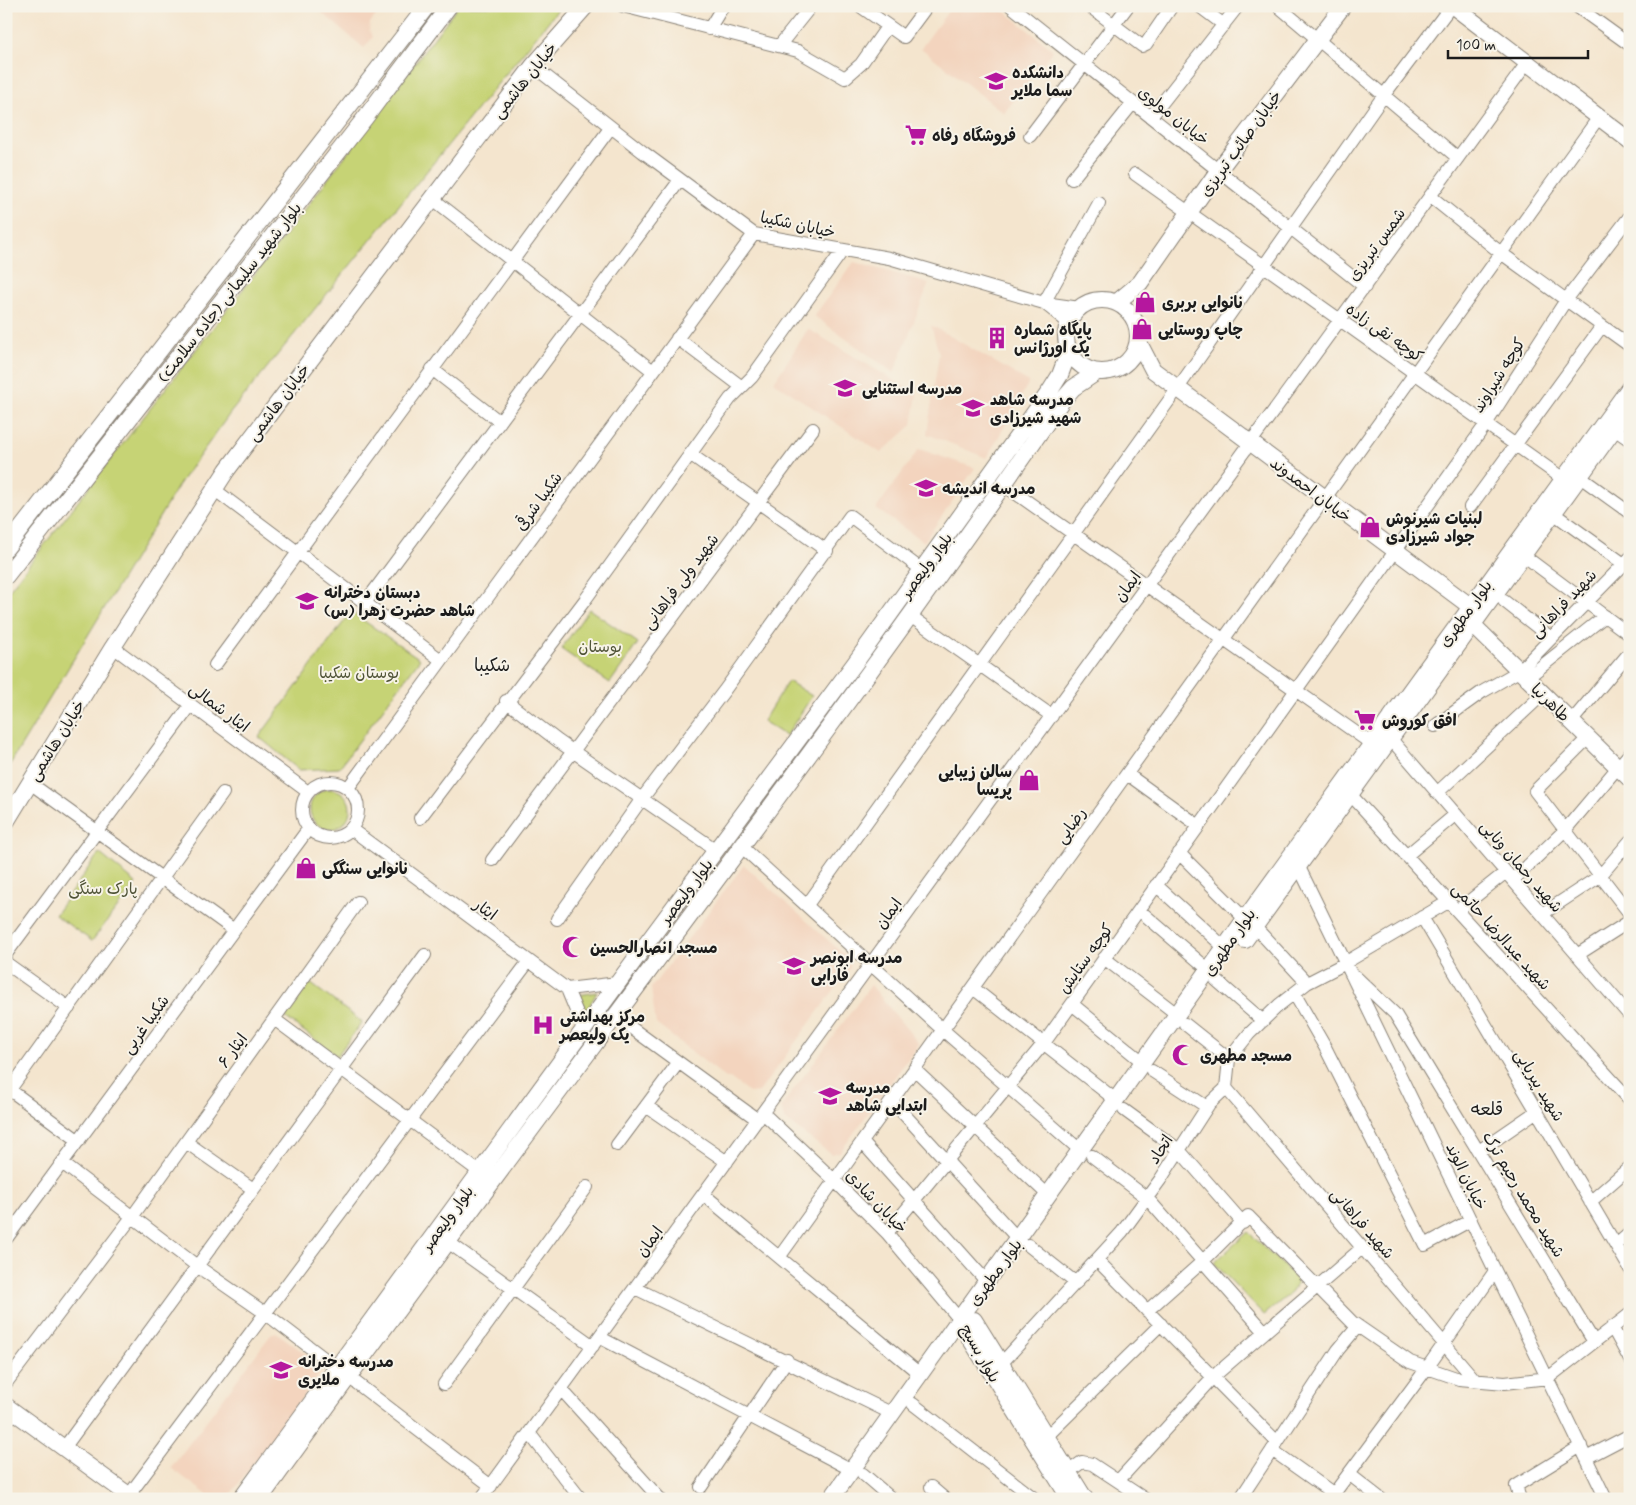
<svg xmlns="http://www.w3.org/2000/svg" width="1636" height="1505" viewBox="0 0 1636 1505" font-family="Mynerve,'Playpen Sans Arabic',sans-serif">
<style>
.built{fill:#f3d4be}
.green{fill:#c6d375;stroke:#717848}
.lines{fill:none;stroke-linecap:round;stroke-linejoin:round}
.minor-casing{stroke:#888075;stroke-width:14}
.major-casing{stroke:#888075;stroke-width:18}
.minor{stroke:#fff;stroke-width:12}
.major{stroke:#fff;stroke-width:16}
.labels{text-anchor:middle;stroke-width:4;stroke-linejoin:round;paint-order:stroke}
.poi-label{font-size:16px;font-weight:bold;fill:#1c1c1c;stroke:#f7f3e8;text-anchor:start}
.street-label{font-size:16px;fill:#1c1c1c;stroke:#f7f3e8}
.park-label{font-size:16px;fill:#4f5337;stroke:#f7f3e8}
.neighbourhood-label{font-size:18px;fill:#1c1c1c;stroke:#f7f3e8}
</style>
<rect width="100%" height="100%" fill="#f7f3e8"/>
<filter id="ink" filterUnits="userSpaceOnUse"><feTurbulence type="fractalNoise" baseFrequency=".02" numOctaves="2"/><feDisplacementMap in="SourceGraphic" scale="10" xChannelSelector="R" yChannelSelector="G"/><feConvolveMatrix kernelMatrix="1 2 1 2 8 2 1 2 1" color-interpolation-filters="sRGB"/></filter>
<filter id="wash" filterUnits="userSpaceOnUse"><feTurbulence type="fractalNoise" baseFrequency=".0096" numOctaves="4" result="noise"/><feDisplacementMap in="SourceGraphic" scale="20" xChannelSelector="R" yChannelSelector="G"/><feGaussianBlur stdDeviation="1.12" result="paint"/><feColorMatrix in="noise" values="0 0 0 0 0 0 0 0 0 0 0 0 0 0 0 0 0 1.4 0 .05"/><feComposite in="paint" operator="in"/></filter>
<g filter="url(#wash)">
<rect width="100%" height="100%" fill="#f4e5ce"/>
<path class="built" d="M314 6H374L377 14 370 23 369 30 373 37 364 48Z
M952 6H998L1053 50 1004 113 921 48Z
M854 262 929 283 894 373 814 316Z
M931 325 1029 382 987 458 927 434 939 354Z
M808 329 917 394 912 425 881 453 774 382Z
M919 449 975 468 924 542 876 509Z
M744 865 850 960V968L759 1092 750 1093 730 1078H726L656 1024 651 988Z
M871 985 919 1044 840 1152 831 1154 784 1119 781 1107Z
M272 1333H277L320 1364 321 1372 227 1499H213L171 1468Z"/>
<path class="green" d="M458 6H561L231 412 180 483 9 766 6 765V594L303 212Z
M589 609 638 643 610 683 561 649Z
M351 612 420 659 339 768 299 770 259 737Z
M788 681 812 696 786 736 763 721Z
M310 809a20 20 0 1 1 40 0a20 20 0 1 1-40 0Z
M99 853 136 883 92 941 55 915Z
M310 983 362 1022 337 1056 285 1017Z
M597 992 587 1010 578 995Z
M1248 1232 1298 1279 1292 1292 1264 1315 1214 1263Z"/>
</g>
<g filter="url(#ink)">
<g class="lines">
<g class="minor-casing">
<path id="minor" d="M623 6 798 51 845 78 861 64 887 27
M860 6 904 37 927 6
M1011 6 1365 287
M1089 6 1142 46 1146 44 1172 6
M1199 6 1224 25
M1278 6 1458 158
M1576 6 1630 45
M709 29 723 6
M779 46 811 6
M533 66 643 152 754 234 889 258 1044 303 1080 308
M1151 117 1238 6
M1030 136 1128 6
M1135 174 1562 478
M1072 179 1133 103
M1430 196 1501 253 1630 346
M433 199 653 371
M1044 303 1099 203
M1044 303 1069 323
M677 338 742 387
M432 369 500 422
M1614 429 1630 440
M690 454 827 551
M1580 477 1630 513
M1004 485 1372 744
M215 490 441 660
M1470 507 1602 326
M1553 513 1624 564
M1523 555 1630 635
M1504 601 1551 638
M365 603 680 180
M909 615 1052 716
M113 647 308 792
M215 665 611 127
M1527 678 1605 616
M506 701 558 741 716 850
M1571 722 1630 652
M1435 726 1482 692 1519 671 1630 558
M1390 738 1630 1016
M1587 739 1535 791 1630 914
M1127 774 1199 826
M302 810a28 28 0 1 1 56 0a28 28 0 1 1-56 0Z
M30 783 234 930
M348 788 754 234
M1437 793 1543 694
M1350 794 1630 1100
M420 818 585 600 730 399 752 377 843 250
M351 829 567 989 584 1030
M741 846 943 1030 1081 1151
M1179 853 1245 919
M1406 856 1456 814
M492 860 813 429
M1299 867 1606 1499
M1513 880 1565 830 1630 753
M1156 885 1225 948
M807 905 1178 388 1384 95 1451 6
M1139 910 1209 970
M1457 911 1506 872
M1542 914 1600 876 1630 841
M1422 917 1630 1269
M557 919 641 800 724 691 850 516 922 570
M1254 926 1307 983
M6 954 191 705
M1577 955 1630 921
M1104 958 1178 1015
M6 963 69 1008
M1355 976 1395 1014 1594 1342
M1216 980 1263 1021
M973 988 1117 1101
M567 989 618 983
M1294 993 1325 1047 1425 1245 1471 1220
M1072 1004 1144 1063
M615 1016 758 1120
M274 1019 481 1173
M1185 1024 1229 1059
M914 1069 1049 1196
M1152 1071 1207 1107
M6 1087 79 1141
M1226 1088 1475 1380
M6 1095 223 793
M892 1101 1018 1239
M646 1106 727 1162
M1124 1110 1179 1150 1243 1223
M763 1113 834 1180 887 1233 960 1320
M186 1142 253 1189
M862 1142 987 1282
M617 1145 678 1063
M1479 1151 1537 1111
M1092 1156 1147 1198 1265 1332
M62 1163 197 1266 265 1313 491 1486
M703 1194 921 1375
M1590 1202 1630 1167
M887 1233 1044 1043 1486 424 1566 300 1630 216
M6 1239 309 828
M448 1242 593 1346
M1028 1245 1076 1283
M1616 1245 1630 1233
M780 1256 1599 117
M1098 1261 1277 1442
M635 1288 893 1414
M1147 1311 1202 1262 1248 1216 1352 1322 1410 1362 1459 1379 1505 1383 1548 1378 1630 1314
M1612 1327 1630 1360
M599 1337 852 1470
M1000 1365 1122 1232 1160 1180 1209 1104 1226 1088 1229 1059 1249 1034 1279 1005 1307 983 1338 967 1448 902
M6 1383 132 1217 358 902
M444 1384 587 1187
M561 1389 660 1499
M913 1404 1035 1499
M529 1433 581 1499
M1046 1437 1161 1324
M64 1448 425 955
M1272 1450 1334 1494
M1586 1458 1630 1435
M1068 1472 1082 1462 1092 1464 1145 1499
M863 1474 892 1499
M1349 1474 1381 1499
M1119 1480 1213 1377 1362 1248
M701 1487 787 1360
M931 1487 945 1499
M129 1495 529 961
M481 1499 1527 63
M1240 1499 1338 1350 1358 1326
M1330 1499 1427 1368 1495 1271
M1520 1499 1516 1486 1581 1446"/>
</g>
<g class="major-casing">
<path id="major" d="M1453 6 1630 141
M1066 336a36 36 0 1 1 72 0a36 36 0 1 1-72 0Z
M1116 303 1140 283 1218 171 1343 6
M1138 341 1153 370 1470 606 1473 625 1630 779
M6 548 427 6
M6 576 365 118 449 6
M6 822 113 647 227 470 533 66 586 6
M1245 940 1630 407
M6 1406 134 1499
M241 1499 647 943 855 663 1050 391 1060 375 1069 351
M260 1499C524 1131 804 774 1061 402L1073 388 1097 372
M831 1499 1245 919 1630 387
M1070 1499 966 1332 960 1320H974L1085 1499"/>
</g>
<use href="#minor" class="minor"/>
<use href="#major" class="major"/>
</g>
</g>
<defs>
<g id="university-bare" transform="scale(1.725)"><path d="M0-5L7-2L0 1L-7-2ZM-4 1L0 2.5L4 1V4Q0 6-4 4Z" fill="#b5179e" stroke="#f7f3e8" stroke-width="2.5" paint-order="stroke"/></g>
<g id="supermarket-bare" transform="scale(1.725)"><path d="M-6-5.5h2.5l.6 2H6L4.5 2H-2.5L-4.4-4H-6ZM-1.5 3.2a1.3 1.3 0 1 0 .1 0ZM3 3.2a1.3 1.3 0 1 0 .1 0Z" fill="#b5179e" stroke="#f7f3e8" stroke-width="2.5" paint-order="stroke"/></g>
<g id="shop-bare" transform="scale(1.725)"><path d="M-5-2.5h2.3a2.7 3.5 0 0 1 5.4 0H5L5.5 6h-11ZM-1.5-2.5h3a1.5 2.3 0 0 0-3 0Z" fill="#b5179e" stroke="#f7f3e8" stroke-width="2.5" paint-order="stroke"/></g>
<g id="building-bare" transform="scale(1.725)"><path d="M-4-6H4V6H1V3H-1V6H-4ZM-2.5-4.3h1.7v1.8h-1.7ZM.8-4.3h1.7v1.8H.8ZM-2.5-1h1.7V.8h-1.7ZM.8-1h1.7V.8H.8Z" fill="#b5179e" stroke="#f7f3e8" stroke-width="2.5" paint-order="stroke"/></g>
<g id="school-bare" transform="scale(1.725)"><path d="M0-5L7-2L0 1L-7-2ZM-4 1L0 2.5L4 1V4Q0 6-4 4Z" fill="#b5179e" stroke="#f7f3e8" stroke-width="2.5" paint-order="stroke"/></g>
<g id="mosque-bare" transform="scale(1.725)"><path d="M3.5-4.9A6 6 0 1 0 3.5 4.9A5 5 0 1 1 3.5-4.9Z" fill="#b5179e" stroke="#f7f3e8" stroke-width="2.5" paint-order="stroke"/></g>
<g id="hospital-bare" transform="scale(1.725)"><path d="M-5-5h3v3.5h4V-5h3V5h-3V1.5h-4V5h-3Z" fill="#b5179e" stroke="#f7f3e8" stroke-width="2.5" paint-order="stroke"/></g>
</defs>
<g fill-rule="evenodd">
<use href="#university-bare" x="996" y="81"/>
<use href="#supermarket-bare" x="916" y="135"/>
<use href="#shop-bare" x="1145" y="302"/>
<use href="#shop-bare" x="1142" y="329"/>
<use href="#building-bare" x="997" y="338"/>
<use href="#school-bare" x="845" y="388"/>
<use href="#school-bare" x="973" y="408"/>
<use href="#school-bare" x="926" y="488"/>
<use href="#shop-bare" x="1370" y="527"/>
<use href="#school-bare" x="307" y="601"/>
<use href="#supermarket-bare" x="1365" y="720"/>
<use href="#shop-bare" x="1029" y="780"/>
<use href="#shop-bare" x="306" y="868"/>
<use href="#mosque-bare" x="573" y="947"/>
<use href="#school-bare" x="794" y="966"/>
<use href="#hospital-bare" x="543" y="1025"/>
<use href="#mosque-bare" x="1183" y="1055"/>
<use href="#school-bare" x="830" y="1096"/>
<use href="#school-bare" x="281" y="1370"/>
</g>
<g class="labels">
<g class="poi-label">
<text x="1012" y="78">دانشکده<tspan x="1012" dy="18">سما ملایر</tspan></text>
<text x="932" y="141">فروشگاه رفاه</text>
<text x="1162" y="308">نانوایی بربری</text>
<text x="1014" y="335">پایگاه شماره<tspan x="1014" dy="18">یک اورژانس</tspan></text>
<text x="1158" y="335">چاپ روستایی</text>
<text x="862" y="394">مدرسه استثنایی</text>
<text x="990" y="405">مدرسه شاهد<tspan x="990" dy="18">شهید شیرزادی</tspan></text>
<text x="942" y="494">مدرسه اندیشه</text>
<text x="1386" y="524">لبنیات شیرنوش<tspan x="1386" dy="18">جواد شیرزادی</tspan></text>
<text x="324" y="598">دبستان دخترانه<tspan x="324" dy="18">شاهد حضرت زهرا (س)</tspan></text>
<text x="1382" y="726">افق کوروش</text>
<text x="1012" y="777" text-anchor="end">سالن زیبایی<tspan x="1012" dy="18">پریسا</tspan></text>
<text x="322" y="874">نانوایی سنگکی</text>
<text x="590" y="953">مسجد انصارالحسین</text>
<text x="811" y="963">مدرسه ابونصر<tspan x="811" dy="18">فارابی</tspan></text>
<text x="560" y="1022">مرکز بهداشتی<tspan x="560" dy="18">یک ولیعصر</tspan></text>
<text x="1200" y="1061">مسجد مطهری</text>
<text x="846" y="1093">مدرسه<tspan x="846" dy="18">ابتدایی شاهد</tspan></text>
<text x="298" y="1367">مدرسه دخترانه<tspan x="298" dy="18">ملایری</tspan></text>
</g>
<g class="street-label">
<text transform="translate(524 80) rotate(-51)" y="6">خیابان هاشمی</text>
<text transform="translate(1174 115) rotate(38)" y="6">خیابان مولوی</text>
<text transform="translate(1240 143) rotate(-54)" y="6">خیابان صائب تبریزی</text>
<text transform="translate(798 224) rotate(12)" y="6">خیابان شکیبا</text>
<text transform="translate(1376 244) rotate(-54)" y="6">شمس تبریزی</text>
<text transform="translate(229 292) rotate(-52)" y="6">بلوار شهید سلیمانی (جاده سلامت)</text>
<text transform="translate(1385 332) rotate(35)" y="6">کوچه نقی زاده</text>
<text transform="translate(1498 375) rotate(-58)" y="6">کوچه شیراوند</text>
<text transform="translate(278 402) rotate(-53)" y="6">خیابان هاشمی</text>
<text transform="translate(1311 489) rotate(37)" y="6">خیابان احمدوند</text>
<text transform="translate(538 501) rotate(-54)" y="6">شکیبا شرقی</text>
<text transform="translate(926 565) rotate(-54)" y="6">بلوار ولیعصر</text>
<text transform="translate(680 581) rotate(-53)" y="6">شهید ولی فراهانی</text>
<text transform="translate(1127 586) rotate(-54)" y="6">ایمان</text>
<text transform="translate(1563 603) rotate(-46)" y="6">شهید فراهانی</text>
<text transform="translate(1465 613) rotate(-54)" y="6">بلوار مطهری</text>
<text transform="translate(1551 702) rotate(44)" y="6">طاهرنیا</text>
<text transform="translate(220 707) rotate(37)" y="6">ایثار شمالی</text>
<text transform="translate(56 740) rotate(-58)" y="6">خیابان هاشمی</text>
<text transform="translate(1070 825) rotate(-54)" y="6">رضایی</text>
<text transform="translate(1522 866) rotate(49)" y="6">شهید رحمان ونایی</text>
<text transform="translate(686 891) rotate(-53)" y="6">بلوار ولیعصر</text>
<text transform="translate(486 909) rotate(36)" y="6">ایثار</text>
<text transform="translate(888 913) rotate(-54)" y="6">ایمان</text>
<text transform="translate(1502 936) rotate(48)" y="6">شهید عبدالرضا حاتمی</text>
<text transform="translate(1229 942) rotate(-55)" y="6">بلوار مطهری</text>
<text transform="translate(1085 958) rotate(-54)" y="6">کوچه ستایش</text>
<text transform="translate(145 1024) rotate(-54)" y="6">شکیبا غربی</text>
<text transform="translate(232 1050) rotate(-54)" y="6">ایثار ۶</text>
<text transform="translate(1540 1085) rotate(59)" y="6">شهید پیریایی</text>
<text transform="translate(1160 1149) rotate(-57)" y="6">اتحاد</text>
<text transform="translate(1467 1176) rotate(64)" y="6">خیابان الوند</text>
<text transform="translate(1524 1194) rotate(59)" y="6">شهید محمد رحیم ترک</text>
<text transform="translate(877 1201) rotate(46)" y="6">خیابان شادی</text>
<text transform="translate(447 1218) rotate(-54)" y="6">بلوار ولیعصر</text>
<text transform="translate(1363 1223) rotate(49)" y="6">شهید فراهانی</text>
<text transform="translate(649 1241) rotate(-54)" y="6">ایمان</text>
<text transform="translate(995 1272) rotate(-54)" y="6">بلوار مطهری</text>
<text transform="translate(981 1353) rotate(61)" y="6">بلوار بسیج</text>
</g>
<g class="park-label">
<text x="600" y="652">بوستان</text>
<text x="359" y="678">بوستان شکیبا</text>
<text x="103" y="894">پارک سنگی</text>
</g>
<g class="neighbourhood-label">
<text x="492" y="671">شکیبا</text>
<text x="1487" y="1115">قلعه</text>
</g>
</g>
<rect width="1636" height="1505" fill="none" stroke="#f7f3e8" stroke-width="25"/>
<path d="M1448 50v8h140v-8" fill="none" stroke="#1c1c1c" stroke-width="2.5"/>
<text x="1456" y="50" font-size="15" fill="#1c1c1c" stroke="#f7f3e8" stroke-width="4" paint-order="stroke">100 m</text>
</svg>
